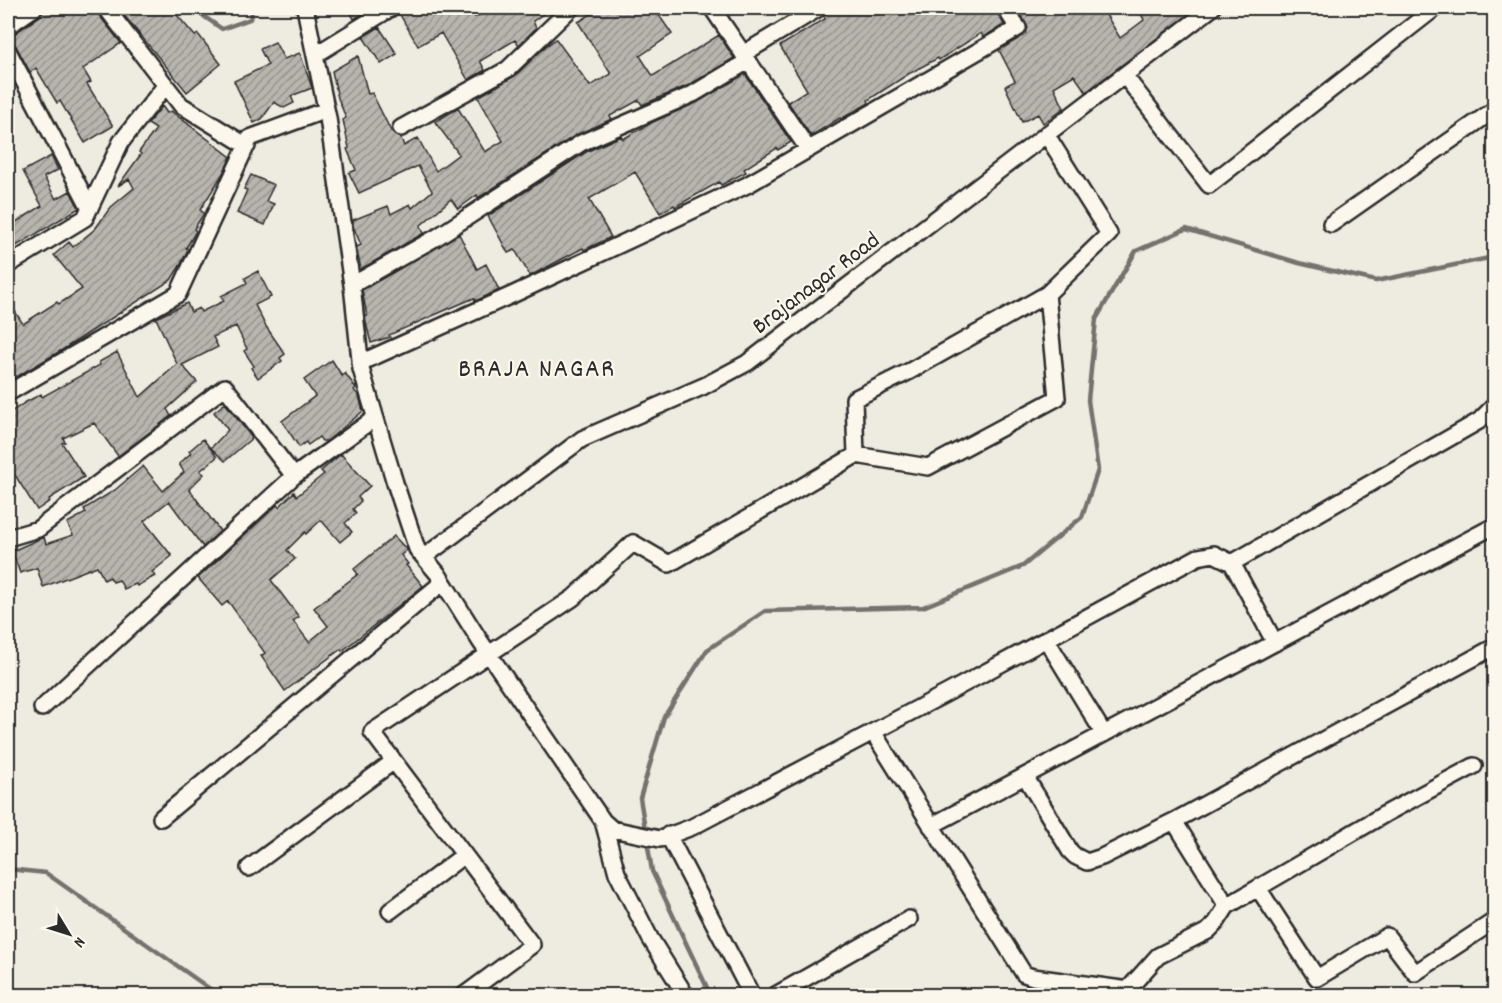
<svg xmlns="http://www.w3.org/2000/svg" width="1502" height="1003" viewBox="0 0 1502 1003" font-family="Dekko,sans-serif">
<style>
.lines{fill:none;stroke-linecap:round;stroke-linejoin:round}
.stream{stroke:#74726e;stroke-width:4.5}
.building{fill:url(#building-hatch);stroke:#2b2b2b;stroke-width:1.5}
.street-casing{stroke:#2b2b2b;stroke-width:20}
.street{stroke:#fbf7ec;stroke-width:15}
.labels{text-anchor:middle;stroke-width:4.5;stroke-linejoin:round;paint-order:stroke}
.street-label{font-size:24px;fill:#2b2b2b;stroke:#fbf7ec}
.quarter-label{font-size:27px;letter-spacing:1.5px;fill:#2b2b2b;stroke:#fbf7ec}
</style>
<defs>
<pattern id="building-hatch" width="6" height="6" patternUnits="userSpaceOnUse" patternTransform="scale(1.5)"><rect width="6" height="6" fill="#b8b5ae"/><path d="M-1 1l2-2M0 6l6-6M5 7l2-2" fill="none" stroke="#96938e"/></pattern>
</defs>
<rect width="100%" height="100%" fill="#eeebe0"/>
<filter id="ink" filterUnits="userSpaceOnUse"><feTurbulence type="fractalNoise" baseFrequency=".0167" numOctaves="2"/><feDisplacementMap in="SourceGraphic" scale="12" xChannelSelector="R" yChannelSelector="G"/><feConvolveMatrix kernelMatrix="1 2 1 2 8 2 1 2 1" color-interpolation-filters="sRGB"/></filter>
<g filter="url(#ink)">
<g class="lines">
<path class="stream" d="M192 8 222 29 250 19 253 8
M8 869 46 873 220 996
M711 996 652 871 640 798 664 717 707 650 765 611 923 607 1023 566 1082 517 1098 470 1088 400 1096 319 1136 251 1186 229 1299 263 1376 281 1494 257"/>
</g>
<path class="building" d="M44 8H96L98 14 121 43 83 69 91 82 87 84 113 126 85 143 60 101 57 103 36 68 30 72 16 46 8 41V36L14 34 40 16Z
M118 8H171L195 36 198 34 221 64 187 92Z
M348 8H367L369 10 354 19Z
M401 8H470L475 17 495 8H552L533 21 536 28 519 45 515 40 480 61 485 70 468 80 441 33 418 46 399 13Z
M601 8H654L672 34 640 56 653 76 719 35 734 58 689 85 642 105 639 100 610 116 612 119 576 135 478 198 477 195 458 209 451 199 420 226 424 233 361 269 356 247 361 245 353 226V220L388 206 391 214 410 204 412 208 432 191 418 166 359 193 349 173 356 170 347 149 349 148 343 120 346 118 338 98 332 71 358 56 368 94 372 93 391 131 401 138 404 146 418 138 436 171 459 154 435 122 458 108 485 152 503 141 478 97 515 76 546 46 556 39 590 86 611 74 578 22Z
M849 8H995L1004 25 983 37 981 33 939 60 938 58 910 73 868 100 869 103 841 119 840 118 811 136 788 102 807 90 780 46 825 19 824 16 827 13 836 9 837 12Z
M1016 8H1102L1120 38 1144 20 1138 8H1197L1086 92 1074 75 1054 87 1064 108 1043 123 1038 114 1022 122 1005 86 1015 81 999 50 1023 36 1028 28Z
M379 27 397 54 381 64 363 37Z
M275 42 284 59 300 53 312 88 291 96 294 103 284 108 274 102 262 119 254 123 234 81 268 65 260 49Z
M745 74 791 142 778 150 777 148 744 169 746 172 721 185 719 182 675 207 674 205 660 213 635 172 589 199 611 237 584 250 583 248 530 276 515 250 508 253 488 216 586 152 621 136 623 139 653 122 698 102Z
M162 106 167 113 171 111 231 157 222 175 200 210 204 213 194 229 196 231 186 248 188 249 181 264 171 280 62 350 8 382V300L23 324 57 302 59 304 82 289 54 255 69 242 73 247 95 229 110 208 134 188 129 179 118 186 141 154 139 152 156 129 148 124Z
M51 156 58 170 44 177 56 199 70 191 79 208 8 251V227L42 206 23 171Z
M251 175 274 185 266 201 274 204 265 225 237 213 247 190 244 189Z
M459 234 477 269 486 264 499 290 476 301 474 298 439 313 389 335 390 337 371 343 366 323 365 316H367L362 290Z
M258 271 271 297 255 305 265 325 285 354 280 358 282 361 258 378 251 368 254 366 244 351 247 349 236 326 213 337 218 347 182 365 197 382 167 409 171 416 118 456 94 423 63 438 65 442 62 443 84 477 49 499 50 501 37 510 8 464V414L26 402 41 394 42 397 100 365 99 362 117 352 140 397 177 364 156 318 187 303 191 312 199 308 201 312 224 301 221 296 247 283 245 278Z
M332 360 342 376 345 373 356 388 354 390 359 396 363 411 327 441H322L319 437 308 445 306 442 299 447 282 421 315 396 304 380Z
M225 403 252 438 225 461 211 448 228 430 214 412Z
M203 439 217 457 200 471 204 474 189 489 220 531 203 547 169 501 144 521 172 556 152 572 155 576 137 586 136 584 124 589 119 580 113 582 110 577 104 580 97 566 43 587 37 568 20 573 12 551 44 537 46 544 73 535 67 523 86 513 84 509 115 490 143 466 163 491 184 472 179 464 191 453 189 451Z
M341 454 370 486 358 497 361 501 353 509 356 513 345 523 352 532 340 542 321 520 306 534 305 532 287 550 295 559 271 580 299 617 293 621 309 642 328 626 314 608 358 574 354 569 394 536 407 550 401 555 408 564 406 565 423 586 342 651 341 649 285 691 261 656 265 653 228 601 222 606 198 578 277 505 279 507 294 492 297 496 324 474 321 471Z"/>
<g class="lines">
<g class="street-casing">
<path id="street" d="M106 8 181 105 247 146
M305 8 328 118 352 285 361 369 395 483 417 549 438 574 480 641 603 821 617 873 650 938 686 996
M712 8 808 149
M8 26 34 8
M8 51 90 208
M743 54 819 8
M315 55 391 8
M1124 75 1209 185 1435 8
M401 128 508 69 571 8
M1331 224 1494 110
M8 265 85 218 121 142 165 86
M352 285 437 237 581 143 693 94 748 61
M360 363 514 294 747 185 1018 28 1005 8
M8 393 178 294 250 138 326 110
M856 455 854 399 910 371 1047 294 1109 234 1046 134
M8 538 38 529 225 387 294 476
M424 557 582 439 704 386 747 363 1212 8
M1232 563 1479 421 1494 406
M1046 639 1104 734
M42 708 294 476 375 418
M873 732 1024 974 1033 977 1129 990 1132 992
M1025 776 1070 851 1075 856 1087 862 1102 857 1174 821 1494 647
M161 818 443 582
M603 821 612 829 660 839 692 827 947 693 1198 557 1214 554 1232 563 1275 643
M1174 821 1227 906
M931 826 1494 526
M668 835 752 996
M249 868 394 761
M1258 888 1317 978 1387 936 1415 973 1494 921
M390 911 464 855
M463 996 532 945 372 732 573 598 633 543 669 564 856 455 928 467 1057 398 1047 294
M774 996 909 919
M1122 996 1158 956 1208 931 1216 923 1227 906 1385 814 1474 766"/>
</g>
<use href="#street" class="street"/>
</g>
</g>
<g class="labels">
<g class="street-label">
<text transform="translate(815 282) rotate(-37)" y="8">Brajanagar Road</text>
</g>
<g class="quarter-label">
<text x="537" y="376">BRAJA NAGAR</text>
</g>
</g>
<rect width="1502" height="1003" fill="none" stroke="#fbf7ec" stroke-width="30"/>
<rect x="15" y="15" width="1472" height="973" fill="none" stroke="#2b2b2b" stroke-width="2" filter="url(#ink)"/>
<g transform="translate(69 934) rotate(128)" stroke="#fbf7ec" stroke-width="4.5" paint-order="stroke">
<path d="M0-4.5L10 22L0 15L-10 22Z" fill="#2b2b2b"/>
<text y="-9" font-size="16" font-weight="bold" text-anchor="middle" fill="#2b2b2b">N</text>
</g>
</svg>
